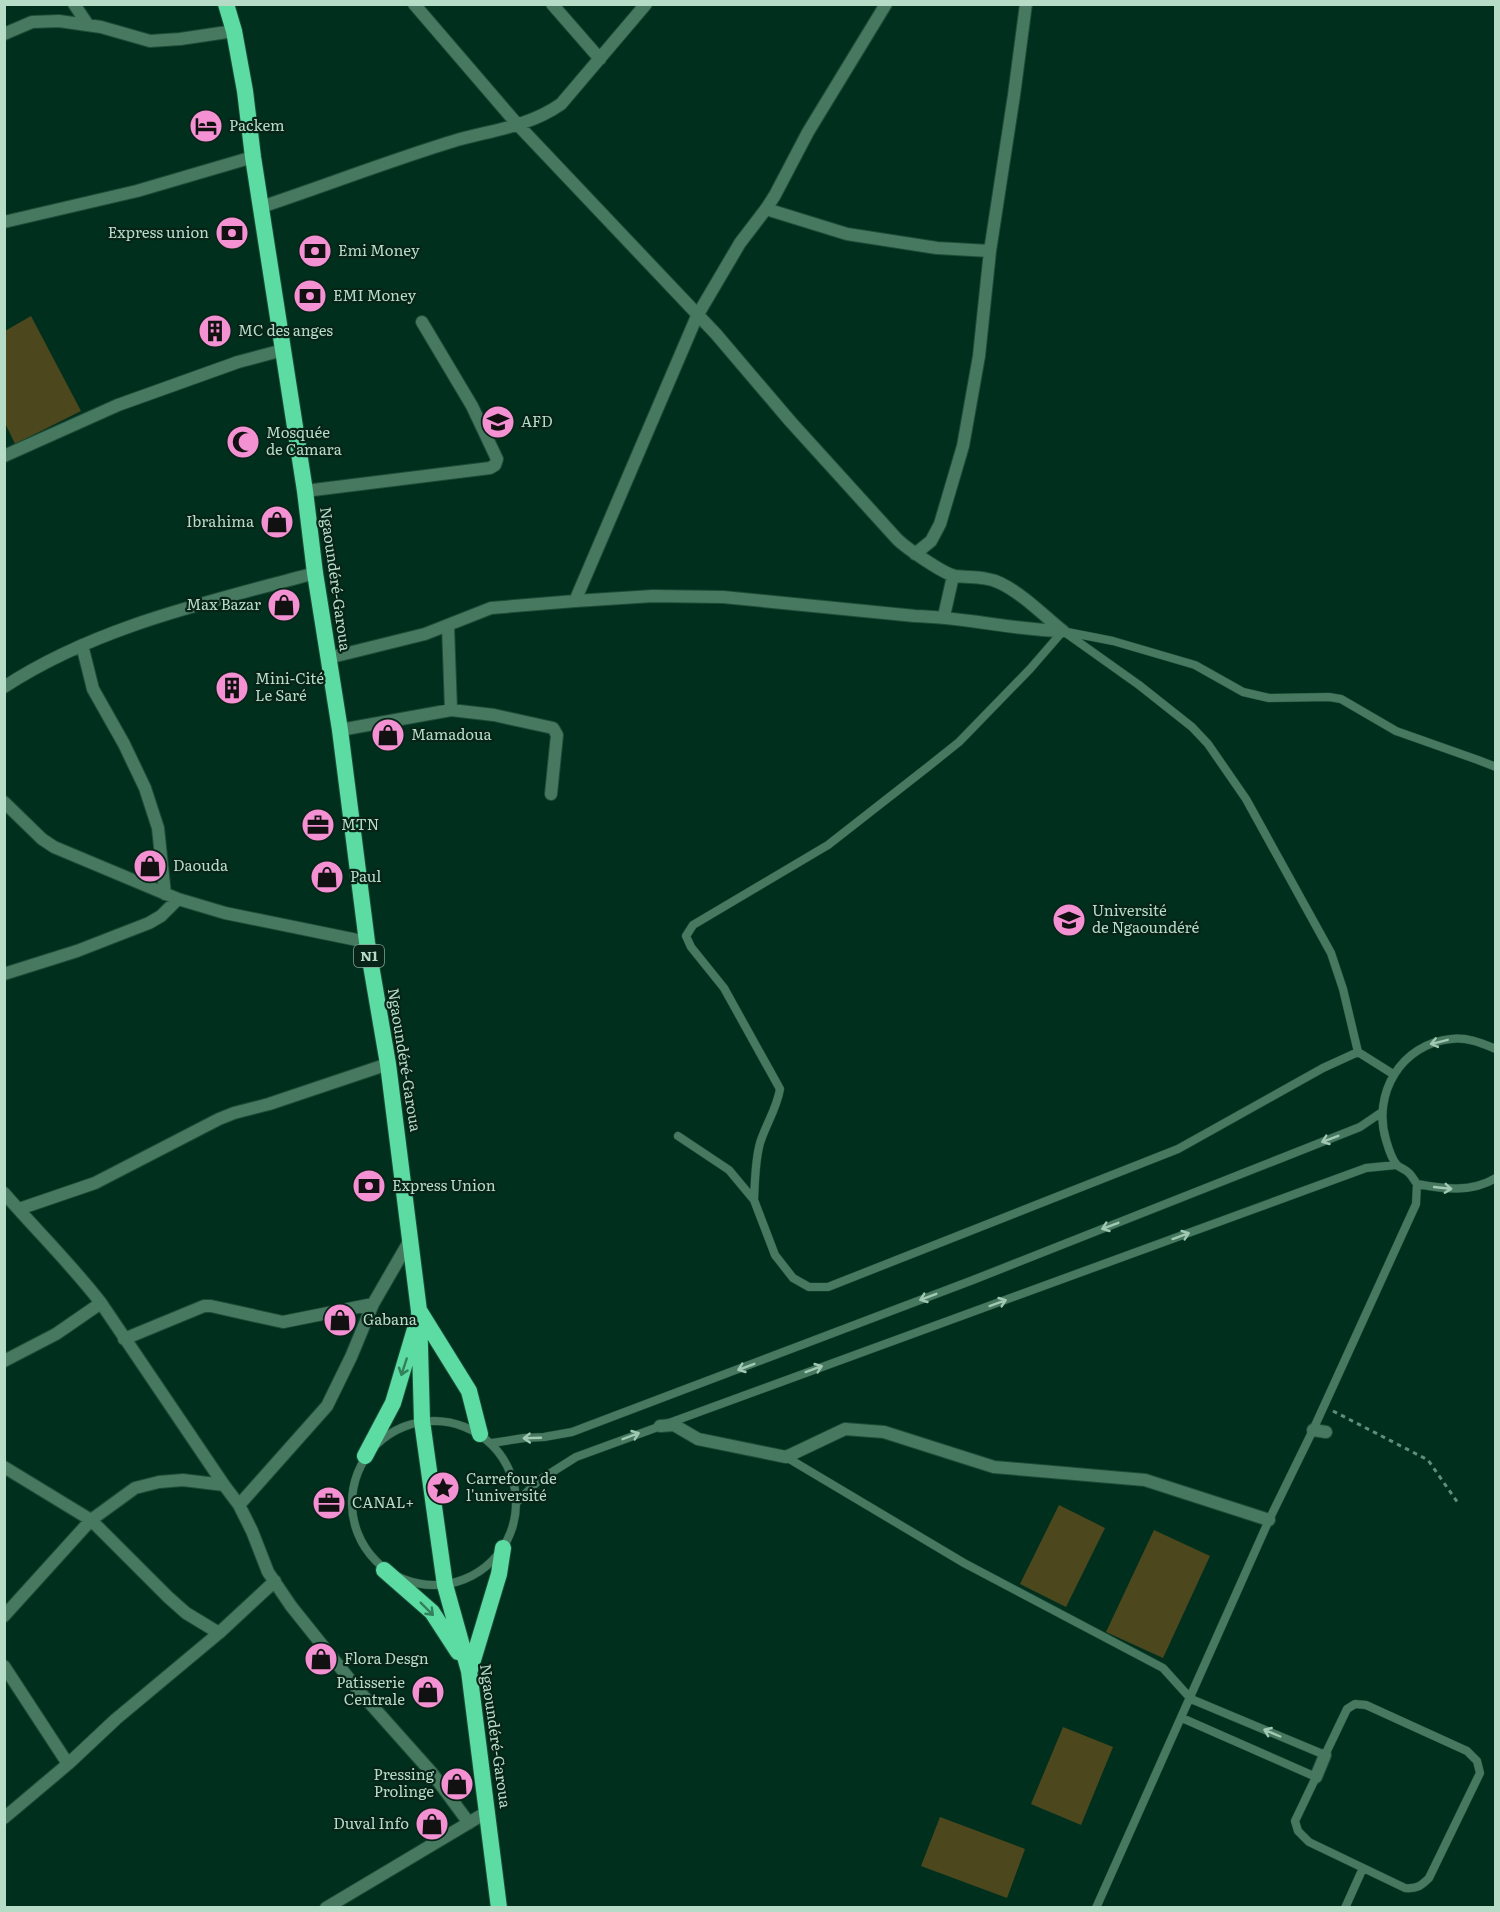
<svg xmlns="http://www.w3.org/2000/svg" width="1500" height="1912" viewBox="0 0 1500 1912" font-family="Literata,serif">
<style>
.green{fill:#4d471d}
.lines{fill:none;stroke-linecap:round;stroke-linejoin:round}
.service-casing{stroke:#1d4c38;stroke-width:9}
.minor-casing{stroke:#1d4c38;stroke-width:14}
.tertiary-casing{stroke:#1d4c38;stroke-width:14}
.trunk-casing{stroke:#1d4c38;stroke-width:18}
.path{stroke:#628d79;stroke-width:3;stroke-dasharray:4.5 4.5;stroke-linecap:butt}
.service{stroke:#46795f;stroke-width:8}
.minor{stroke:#46795f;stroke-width:12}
.tertiary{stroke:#46795f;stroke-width:12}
.trunk{stroke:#5cdca2;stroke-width:16}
.oneway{stroke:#a0c8b2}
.oneway2{stroke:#32805c}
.labels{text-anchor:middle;stroke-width:4.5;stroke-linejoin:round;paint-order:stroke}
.shield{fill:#082317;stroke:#82a492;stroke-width:1.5}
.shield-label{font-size:14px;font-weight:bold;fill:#b6dcc7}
.poi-label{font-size:15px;fill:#b6dcc7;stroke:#082317;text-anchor:start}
.street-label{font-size:15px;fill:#b6dcc7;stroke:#082317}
</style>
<rect width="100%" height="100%" fill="#00301d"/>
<path class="green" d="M31 316 81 411 15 444 5 423V331Z
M1059 1505 1105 1528 1066 1607 1020 1584Z
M1154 1530 1210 1556 1163 1658 1106 1632Z
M1063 1727 1113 1747 1081 1825 1031 1804Z
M940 1817 1025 1849 1007 1898 921 1866Z"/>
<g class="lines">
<g class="service-casing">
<path id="service" d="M1063 631 1139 685 1192 727 1208 744 1246 799 1331 953 1343 989 1358 1052
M1067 632 1113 641 1195 665 1243 692 1269 698 1329 697 1341 699 1396 731 1478 760 1496 767
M1496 1049C1481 1043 1467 1037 1451 1039 1401 1044 1372 1094 1386 1140 1388 1147 1392 1160 1397 1165 1400 1168 1405 1169 1409 1173 1412 1176 1414 1180 1417 1184 1444 1189 1471 1193 1496 1178
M678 1136 729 1170 754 1200 775 1255 793 1278 809 1287H828L1178 1149 1323 1068 1358 1052 1393 1074
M754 1200C755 1181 755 1161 760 1143 766 1124 777 1108 780 1089L724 988 691 947 686 936 693 925 828 845 929 766 959 742 1030 669 1063 631
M352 1503a82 82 0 1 1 164 0a82 82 0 1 1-164 0Z
M492 1443 524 1438 544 1437 572 1432 973 1280 1360 1127 1382 1112
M786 1457 964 1563 1163 1668 1191 1699 1325 1755 1347 1709 1355 1704 1366 1705 1467 1751 1477 1761 1480 1773 1429 1878C1421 1886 1417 1889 1405 1888L1309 1842 1298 1831 1295 1821 1316 1777 1182 1718
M517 1502 538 1481 576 1457 1366 1168 1396 1165
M1096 1908 1269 1520 1313 1430 1416 1204 1417 1184
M1345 1908 1363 1868"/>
</g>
<g class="minor-casing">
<path id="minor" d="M74 4 88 25
M414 4 518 125 716 334 790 421 897 539C906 548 944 574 955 576 971 578 985 576 1000 583 1023 594 1043 615 1063 631
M552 4 600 59
M4 34 32 22 59 21 101 27 150 41 180 39 234 31
M261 207C327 185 391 160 457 140 493 130 530 126 561 104L646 4
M766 209 847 234 937 248 990 251
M4 222 137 191 253 157
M4 456 118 405 238 362 283 350
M305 491 490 468 495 465 497 459 472 406 422 322
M915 554 931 541 940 524 963 446 979 356 990 251 1014 95 1026 4
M575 601 653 596 723 597 915 616C964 617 1013 630 1063 631
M944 616 953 576
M448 626 451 710
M82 645 93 689 124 744 145 788 158 828 165 894
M4 687C97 626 209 602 315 573
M340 730 451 710 494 715 553 728 557 735 551 794
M4 802 42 839 54 847 178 899 225 913 367 942
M4 974 77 951 149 923 161 916 178 899
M4 1193C36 1230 71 1264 101 1303L224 1485 183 1480 159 1482 135 1488 91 1520 4 1616
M19 1209 95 1183 219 1119 234 1113 269 1104 388 1064
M124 1339 204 1306H211L283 1322 373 1304
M4 1361 56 1334 101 1303
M660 1426 674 1425 698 1439 786 1457 845 1429 884 1432 994 1467 1145 1480 1269 1520
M1313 1430 1326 1432
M4 1467 91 1520 168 1597 186 1613 219 1633
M224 1485 239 1505 252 1531 268 1572 291 1606 359 1691 432 1773 469 1823
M239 1505 327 1406 351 1357 373 1304 410 1240
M4 1666 68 1764
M1316 1777 1325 1755
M4 1818 68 1764 116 1719 219 1633 275 1581
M326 1908 487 1812"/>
</g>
<g class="tertiary-casing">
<path id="tertiary" d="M328 658 425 634 491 608 575 601 697 316 740 243 766 209 775 195 808 132 886 4"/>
</g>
<g class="trunk-casing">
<path id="trunk" d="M226 4 234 31 245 91 253 157 305 491 315 573 340 730 367 942 388 1064 419 1311 422 1421 445 1585 469 1671 499 1908
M420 1312 469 1391 480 1434
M365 1456 393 1403 415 1329
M384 1570 432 1612 458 1652
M470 1670 499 1574 503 1548"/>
</g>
<path class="path" d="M1333 1411 1428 1460 1458 1503"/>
<use href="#service" class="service"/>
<use href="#minor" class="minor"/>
<use href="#tertiary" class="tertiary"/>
<use href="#trunk" class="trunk"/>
</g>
<defs><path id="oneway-shaft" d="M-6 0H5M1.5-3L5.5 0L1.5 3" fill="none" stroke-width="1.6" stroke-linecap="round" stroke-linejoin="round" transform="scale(1.5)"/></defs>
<g class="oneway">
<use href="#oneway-shaft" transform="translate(1439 1042) rotate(166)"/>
<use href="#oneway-shaft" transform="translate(1330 1139) rotate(159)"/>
<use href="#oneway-shaft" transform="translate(1443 1188) rotate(6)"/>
<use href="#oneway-shaft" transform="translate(1110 1226) rotate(159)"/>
<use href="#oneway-shaft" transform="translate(1181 1236) rotate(-20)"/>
<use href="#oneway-shaft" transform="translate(928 1297) rotate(159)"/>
<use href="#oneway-shaft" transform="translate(998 1303) rotate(-20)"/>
<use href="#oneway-shaft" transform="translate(746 1367) rotate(159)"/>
<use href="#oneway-shaft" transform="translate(814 1369) rotate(-20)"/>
<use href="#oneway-shaft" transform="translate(631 1436) rotate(-21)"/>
<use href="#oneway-shaft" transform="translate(532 1438) rotate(178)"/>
<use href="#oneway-shaft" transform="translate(1272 1733) rotate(-157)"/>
</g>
<g class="oneway2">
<use href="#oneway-shaft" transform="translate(404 1367) rotate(108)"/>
<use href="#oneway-shaft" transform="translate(427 1609) rotate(45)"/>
</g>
<defs>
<g id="hotel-disc" transform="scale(1.725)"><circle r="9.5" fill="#f491d3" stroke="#082317"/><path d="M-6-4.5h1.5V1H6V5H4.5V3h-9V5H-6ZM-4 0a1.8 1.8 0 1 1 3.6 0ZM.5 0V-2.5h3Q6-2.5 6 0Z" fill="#111"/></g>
<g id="bank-disc" transform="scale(1.725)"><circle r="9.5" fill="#f491d3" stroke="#082317"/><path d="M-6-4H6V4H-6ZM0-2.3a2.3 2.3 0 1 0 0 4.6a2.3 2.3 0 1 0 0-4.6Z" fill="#111"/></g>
<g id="building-disc" transform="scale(1.725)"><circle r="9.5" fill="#f491d3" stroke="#082317"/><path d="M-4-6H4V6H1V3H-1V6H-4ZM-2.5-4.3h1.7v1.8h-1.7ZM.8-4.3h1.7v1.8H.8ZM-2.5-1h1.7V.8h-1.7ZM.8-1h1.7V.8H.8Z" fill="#111"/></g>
<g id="university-disc" transform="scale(1.725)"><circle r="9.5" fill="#f491d3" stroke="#082317"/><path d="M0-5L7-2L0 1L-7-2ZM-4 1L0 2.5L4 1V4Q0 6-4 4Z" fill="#111"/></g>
<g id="mosque-disc" transform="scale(1.725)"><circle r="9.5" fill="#f491d3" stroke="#082317"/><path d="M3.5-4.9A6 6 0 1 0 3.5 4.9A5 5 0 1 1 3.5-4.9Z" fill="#111"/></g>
<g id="shop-disc" transform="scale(1.725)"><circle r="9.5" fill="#f491d3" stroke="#082317"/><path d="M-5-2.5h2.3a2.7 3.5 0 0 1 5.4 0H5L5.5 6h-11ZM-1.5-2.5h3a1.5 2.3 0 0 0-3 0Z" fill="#111"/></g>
<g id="office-disc" transform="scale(1.725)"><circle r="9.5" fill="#f491d3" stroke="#082317"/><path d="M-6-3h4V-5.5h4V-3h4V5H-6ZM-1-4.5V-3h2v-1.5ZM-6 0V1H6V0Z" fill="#111"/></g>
<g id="sight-disc" transform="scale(1.725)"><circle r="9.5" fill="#f491d3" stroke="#082317"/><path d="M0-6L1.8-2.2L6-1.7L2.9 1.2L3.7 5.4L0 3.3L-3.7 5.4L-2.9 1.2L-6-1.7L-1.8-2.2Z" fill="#111"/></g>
</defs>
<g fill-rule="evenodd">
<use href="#hotel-disc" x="206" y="126"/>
<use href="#bank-disc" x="232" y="233"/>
<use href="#bank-disc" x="315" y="251"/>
<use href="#bank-disc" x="310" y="296"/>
<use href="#building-disc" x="215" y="331"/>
<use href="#university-disc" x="498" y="422"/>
<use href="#mosque-disc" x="243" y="442"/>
<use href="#shop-disc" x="277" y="522"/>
<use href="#shop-disc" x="284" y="605"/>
<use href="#building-disc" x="232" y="688"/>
<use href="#shop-disc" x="388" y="735"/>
<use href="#office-disc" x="318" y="825"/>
<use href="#shop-disc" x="150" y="866"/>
<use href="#shop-disc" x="327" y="877"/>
<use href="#university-disc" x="1069" y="920"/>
<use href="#bank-disc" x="369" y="1186"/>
<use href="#shop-disc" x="340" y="1320"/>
<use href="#sight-disc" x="443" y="1488"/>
<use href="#office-disc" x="329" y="1503"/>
<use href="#shop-disc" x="321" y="1659"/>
<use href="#shop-disc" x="428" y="1692"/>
<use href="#shop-disc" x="457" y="1784"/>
<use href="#shop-disc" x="432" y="1824"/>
</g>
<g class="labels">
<rect class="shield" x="354" y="945" width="30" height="22" rx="4.5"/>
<g class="shield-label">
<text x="369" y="961">N1</text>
</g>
<g class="poi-label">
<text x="229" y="131">Packem</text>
<text x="209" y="238" text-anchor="end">Express union</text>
<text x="338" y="256">Emi Money</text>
<text x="333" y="301">EMI Money</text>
<text x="238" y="336">MC des anges</text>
<text x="521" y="427">AFD</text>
<text x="266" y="438">Mosquée<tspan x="266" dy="17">de Camara</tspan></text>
<text x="254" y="527" text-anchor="end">Ibrahima</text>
<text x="261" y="610" text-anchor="end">Max Bazar</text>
<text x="255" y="684">Mini-Cité<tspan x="255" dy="17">Le Saré</tspan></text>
<text x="411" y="740">Mamadoua</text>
<text x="341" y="830">MTN</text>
<text x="173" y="871">Daouda</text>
<text x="350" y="882">Paul</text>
<text x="1092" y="916">Université<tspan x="1092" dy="17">de Ngaoundéré</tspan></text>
<text x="392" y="1191">Express Union</text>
<text x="363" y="1325">Gabana</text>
<text x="466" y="1484">Carrefour de<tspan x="466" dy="17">l'université</tspan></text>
<text x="352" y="1508">CANAL+</text>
<text x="344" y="1664">Flora Desgn</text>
<text x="405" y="1688" text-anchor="end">Patisserie<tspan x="405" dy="17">Centrale</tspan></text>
<text x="434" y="1780" text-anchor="end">Pressing<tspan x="434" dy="17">Prolinge</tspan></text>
<text x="409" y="1829" text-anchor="end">Duval Info</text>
</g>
<g class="street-label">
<text transform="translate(335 579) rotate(82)" y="5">Ngaoundéré-Garoua</text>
<text transform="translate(404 1060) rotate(81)" y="5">Ngaoundéré-Garoua</text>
<text transform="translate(495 1736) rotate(82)" y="5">Ngaoundéré-Garoua</text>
</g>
</g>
<rect width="1500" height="1912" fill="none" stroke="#b6dcc7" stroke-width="12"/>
</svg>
